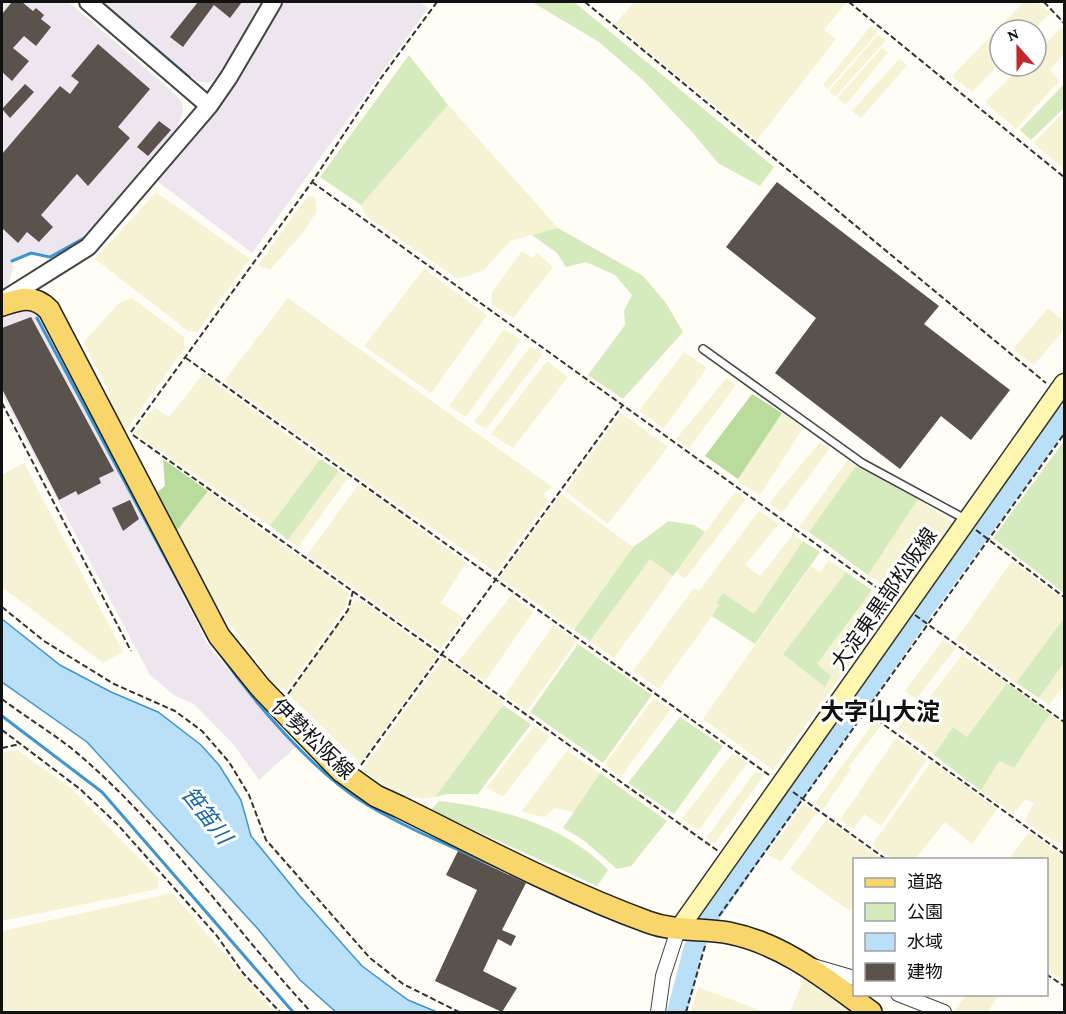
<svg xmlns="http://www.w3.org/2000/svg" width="1066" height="1014" viewBox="0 0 1066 1014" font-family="'Crimson Pro','Noto Sans JP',serif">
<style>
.industrial{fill:#eee6ef}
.farmland{fill:#f6f3d4}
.green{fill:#d5ebbd}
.forest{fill:#b9dc9c}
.water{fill:#b9e0f7;stroke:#3f96cf;stroke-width:1.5}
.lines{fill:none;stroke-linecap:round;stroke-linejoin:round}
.stream{stroke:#3f96cf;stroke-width:3}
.river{stroke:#b9e0f7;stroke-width:20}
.building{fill:#5a524d}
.service-casing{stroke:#444;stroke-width:10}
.minor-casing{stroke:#444;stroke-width:16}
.tertiary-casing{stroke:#444;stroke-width:20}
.secondary-casing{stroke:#333;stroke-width:21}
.primary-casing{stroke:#222;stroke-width:24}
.path{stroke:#333;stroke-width:2;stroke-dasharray:6 3;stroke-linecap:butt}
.service{stroke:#fff;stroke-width:7}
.minor{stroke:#fff;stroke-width:14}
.tertiary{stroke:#fff;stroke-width:16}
.secondary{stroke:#fff6b0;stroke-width:18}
.primary{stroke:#f9d66b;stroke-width:21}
.labels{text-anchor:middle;stroke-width:6;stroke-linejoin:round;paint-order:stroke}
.street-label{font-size:21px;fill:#111;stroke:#fff}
.water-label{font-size:22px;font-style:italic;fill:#1768a6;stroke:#fff}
.quarter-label{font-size:24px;font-weight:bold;fill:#111;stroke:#fff}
</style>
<rect width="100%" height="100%" fill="#fffdf5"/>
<path class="industrial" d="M2 2H69L174 93 182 102 183 112 177 129 83 238 50 255 31 251 11 260 13 267 8 288 2 291Z
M103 2H265L224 74 207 83 197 81 190 75Z
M283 2H421L428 8 252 253 157 181 215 111 253 55Z
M17 308 41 315 208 645 253 699 297 746 259 780 233 744 194 704 175 696 150 675 2 395V316Z"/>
<path class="farmland" d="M634 2H844L846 3 824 30 836 39 757 140 615 24Z
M1024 2H1038L1050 13 1033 30H1000V63L972 92 952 76Z
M871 26 878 32 828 89 823 85Z
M1062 27 1064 30V53L1050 70 1059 81 1016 129 985 102 1022 66H1036V53Z
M878 35 886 40 835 97 829 91Z
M882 48 888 52 846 105 837 98Z
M899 59 907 65 861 118 852 111Z
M448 105 558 228 510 241 483 271 458 279 366 216 361 205Z
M1064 112V167L1063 168 1033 143Z
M156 192 250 259 197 332 188 331 95 259Z
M309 196 315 197 317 211 302 234 270 270 258 265 301 205Z
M522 251 532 258 537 253 553 267 513 318 491 304 492 292Z
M424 269 487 315 431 393 364 346Z
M132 298 184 337V349L125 432 108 398 110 394 84 342 118 304Z
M288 298 552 487 544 493 548 501 496 572 386 497 224 381Z
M1048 308 1064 321V329L1034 365 1013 349Z
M504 329 521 340 466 417 449 406Z
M530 347 543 354 486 429 474 422Z
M684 352 707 368 664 428 639 411Z
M547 361 568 377 513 448 491 434Z
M203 374 320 459 270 526 134 433 154 407 169 417Z
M727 378 736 385 689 448 676 439Z
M621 413 668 447 608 524 565 491Z
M782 413 803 428 760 495 737 481 738 479Z
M820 442 830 448 782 513 769 503Z
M847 461 856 466 809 532 799 527Z
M24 463 123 652 103 663 2 587V475Z
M339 471 348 478 298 547 288 540Z
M359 484 466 563 441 603 464 618 440 649 307 555Z
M208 491 349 593 345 607 286 691 270 679 208 595 176 532Z
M735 492 746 499 685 579 676 572Z
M561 494 633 547 574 630 500 578Z
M918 499 955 524 906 593 896 595 868 575Z
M759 511 779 524 745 565 760 576 793 535 803 541 754 614 722 593 720 605 659 689 633 671 694 588 699 591Z
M650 559 673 576 614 658 590 641Z
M829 560 846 572 783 654 825 686 831 676 817 664 872 590 892 606 773 770 703 719 811 566 820 572Z
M1012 561 1064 600V618L1016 683 956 639Z
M511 596 533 612 485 681 457 663Z
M355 600 362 601 438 656 360 763 289 695Z
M553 625 577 641 527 711 505 695Z
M943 640 956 648 916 699 905 691Z
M962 655 1007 683 967 737 953 728 934 755 898 728 916 704 922 707Z
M443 658 504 703 435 797 421 799 394 791 362 770Z
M1064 663V685L1049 705 1039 698Z
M654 698 671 709 621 777 604 765Z
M1050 714 1064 725V848L1024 821 1034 803 1026 799 1013 814 981 791 999 761 1014 768Z
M874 722 881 726 848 767 851 769 823 809 815 803Z
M534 726 550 736 503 797 486 788Z
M896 738 927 760 881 826 864 814 853 829 840 820Z
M17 750 72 789 159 879 158 889 2 921V753Z
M567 751 600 773 574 812 554 808 545 817 521 812Z
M732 754 747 763 699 830 682 819Z
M931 762 997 809 972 844 945 822 915 859H893L872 845Z
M756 771 764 775 715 843 706 838Z
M804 804 817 812 781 862 767 854Z
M826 820 883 859 854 860V904L850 911 790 869Z
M1029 832 1064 857V982L1047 969 1046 860 1009 859Z
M172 893 274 1012H2V931Z
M805 976 858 1012H790Z
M698 987 765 1012H691Z
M966 995V994L998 995 988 1012H954Z"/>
<path class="green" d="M532 2H574L774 167 760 186 718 163 693 133 644 81 599 42Z
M409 55 448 105 361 205 320 177Z
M1064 84V108L1031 140 1020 130Z
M558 228 643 276 666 303 683 332 623 399 588 375 625 325 624 311 632 295 615 275 586 262 566 267 557 253 532 235Z
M1064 441V593L993 538Z
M320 459 339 471 288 540 270 526Z
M856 466 918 499 868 575 809 532Z
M669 521 694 525 705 532 673 576 650 559 590 641 574 630 633 547Z
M803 541 820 552 755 644 712 616 719 605 716 603 723 593 754 614Z
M846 572 872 590 817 664 831 676 825 687 783 654Z
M1064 618V663L1039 698 1016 683Z
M578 644 652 695 603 763 530 712Z
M1007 683 1050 714 1014 768 999 761 981 791 934 755 953 727 967 737Z
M503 705 531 724 478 794H447L435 797Z
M680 717 723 746 674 814 628 783Z
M600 773 667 821 631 866 617 869 582 839 563 828Z
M439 801C500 808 565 825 608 870L597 886 431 810Z"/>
<path class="forest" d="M752 394 782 413 738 479 705 456Z
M163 459 208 491 176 532 156 493 165 486Z"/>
<path class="water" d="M2 619 60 665 111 692 158 712 201 745 219 765 241 800 251 836 299 895 362 966 408 1000 437 1012H336L300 980 258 929 87 742 2 682Z"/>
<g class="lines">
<path class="stream" d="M101 2 189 77
M12 261 31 253 50 257 86 237
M37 318 209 639
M217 650C252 700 314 773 366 804 409 830 458 849 503 870
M2 716 102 792 293 1012
M561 897 573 903"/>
<path class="river" d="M677 1012 694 947 712 912 921 613 1064 416"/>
</g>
<path class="building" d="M12 2H22L33 11 36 8 44 15 41 19 51 27 36 46 24 36 13 48 29 61 12 81 2 72V14Z
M198 2H242L230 18 214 5 183 47 170 37Z
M98 44 150 89 118 127 130 138 88 186 77 174 41 215 53 227 39 242 27 232 18 243 2 228V154L60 86 70 94 79 82 71 76Z
M25 84 34 92 10 118 2 109Z
M159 121 171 130 148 156 137 147Z
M777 182 939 306 924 324 1010 390 971 440 941 416 900 469 775 373 816 318 726 247Z
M31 317 114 471 99 478 101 483 78 495 76 491 59 500 2 389V328Z
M130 500 139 519 123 531 112 508Z
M458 851 526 883 502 930 516 936 511 946 498 939 483 971 517 988 502 1012 435 981 477 890 446 875Z"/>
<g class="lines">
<g class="service-casing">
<path id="service" d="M703 349 862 463 967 520"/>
</g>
<g class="minor-casing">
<path id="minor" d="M813 966 854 978
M898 994 944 1012
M658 1012 663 976 678 930"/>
</g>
<g class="tertiary-casing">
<path id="tertiary" d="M88 2 209 106
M2 301 88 247 209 106 229 77 273 2"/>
</g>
<g class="secondary-casing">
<path id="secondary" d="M678 930 1064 383"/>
</g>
<g class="primary-casing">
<path id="primary" d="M2 305C20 299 34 294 49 310L219 636 260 687 341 771 376 796 400 807C481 847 563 891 648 922 675 932 702 928 729 933 784 944 827 980 871 1012"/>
</g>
<path class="path" d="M585 2 1046 383
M849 2 1064 177
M1044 2 1064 23
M312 182 894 600
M186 358 769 775
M2 403 131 651
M131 432 312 182 381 78 437 2
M133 435 718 851
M976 530 1064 597
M2 607 44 641 114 684 175 711 202 731 229 762 249 795 266 840 370 958 403 984 459 1012
M915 615 1064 722
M288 694 348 610 353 591
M2 699C28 719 58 736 83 758 169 833 234 929 311 1012
M855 704 1064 854
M2 730 80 789 118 825 217 936 243 973 280 1012
M2 748 20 744
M361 765 622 406
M793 792 887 860
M719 916 1064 434
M1046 974 1064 986
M686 1012 705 946"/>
<use href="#service" class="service"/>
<use href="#minor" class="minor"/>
<use href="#tertiary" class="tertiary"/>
<use href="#secondary" class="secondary"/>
<use href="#primary" class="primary"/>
</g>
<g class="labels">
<g class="street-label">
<text transform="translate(884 599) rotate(-55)" y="7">大淀東黒部松阪線</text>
<text transform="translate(313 739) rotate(44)" y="7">伊勢松阪線</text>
</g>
<g class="water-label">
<text transform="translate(207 815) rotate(52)" y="8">笹笛川</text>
</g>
<g class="quarter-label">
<text x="880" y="720">大字山大淀</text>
</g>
</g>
<rect width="1066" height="1014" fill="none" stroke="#111111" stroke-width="6"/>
<rect x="853" y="858" width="195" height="138" fill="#ffffff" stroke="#a0a0a0" stroke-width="1.5"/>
<rect x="865" y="878" width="30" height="9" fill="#f9d66b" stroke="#a0a0a0" stroke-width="1.5"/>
<text x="907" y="888" font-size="18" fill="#111111">道路</text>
<rect x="865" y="903" width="30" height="18" fill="#d5ebbd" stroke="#a0a0a0" stroke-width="1.5"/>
<text x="907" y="918" font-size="18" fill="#111111">公園</text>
<rect x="865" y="933" width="30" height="18" fill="#b9e0f7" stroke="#a0a0a0" stroke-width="1.5"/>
<text x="907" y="948" font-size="18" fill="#111111">水域</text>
<rect x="865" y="963" width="30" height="18" fill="#5a524d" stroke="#a0a0a0" stroke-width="1.5"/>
<text x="907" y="978" font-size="18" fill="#111111">建物</text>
<g transform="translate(1018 48) rotate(339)"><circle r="28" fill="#ffffff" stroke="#a0a0a0" stroke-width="1.5"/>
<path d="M0-4.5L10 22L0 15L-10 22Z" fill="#c4262e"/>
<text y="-9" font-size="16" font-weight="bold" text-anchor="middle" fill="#111111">N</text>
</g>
</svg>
